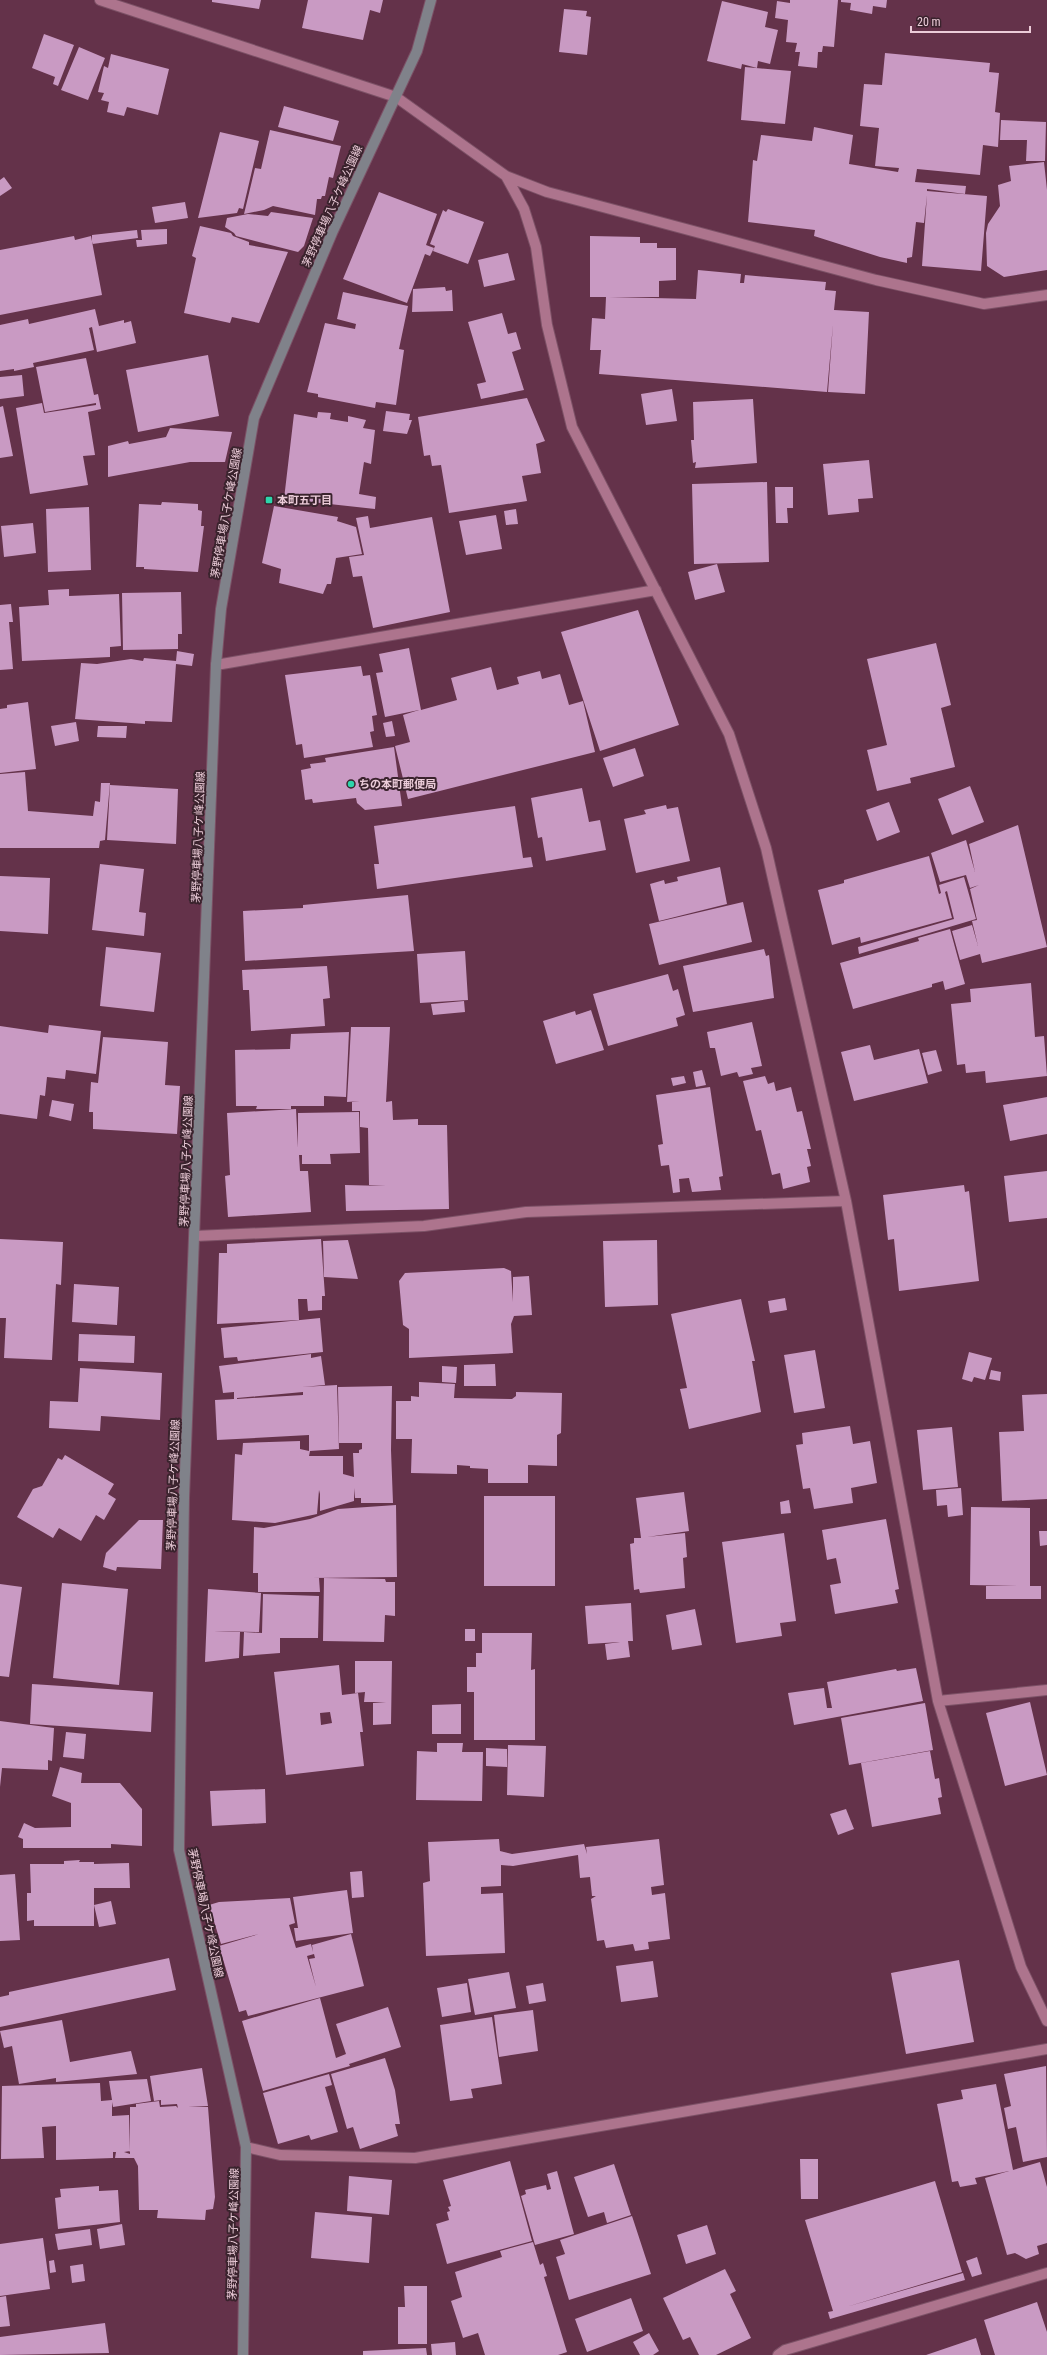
<svg xmlns="http://www.w3.org/2000/svg" width="1047" height="2355" viewBox="0 0 1047 2355" font-family="'Roboto Condensed','Noto Sans JP',sans-serif">
<style>
.building{fill:#c99ac3;fill-rule:evenodd}
.lines{fill:none;stroke-linecap:round;stroke-linejoin:round}
.minor-casing{stroke:#7c5166;stroke-width:12}
.tertiary-casing{stroke:#7c5166;stroke-width:12}
.secondary-casing{stroke:#7c5166;stroke-width:12}
.minor{stroke:#ad748d;stroke-width:10}
.tertiary{stroke:#ad748d;stroke-width:10}
.secondary{stroke:#80828a;stroke-width:10}
.poi-dot{fill:#2cd5ab;stroke:#3a232d;stroke-width:1.5}
.labels{text-anchor:middle;stroke-width:4;stroke-linejoin:round;paint-order:stroke}
.street-label{font-size:11px;fill:#ecccd9;stroke:#3a232d}
.poi-label{font-size:11px;font-weight:bold;fill:#ecccd9;stroke:#3a232d;text-anchor:start}
</style>
<rect width="100%" height="100%" fill="#64324a"/>
<path class="building" d="M212 0H261L259 9 212 2Z
M308 0H383L380 13 370 10 363 40 302 28Z
M790 0H838L834 47 823 46 822 52H818L817 68 798 66 800 52H795L797 43 786 42 788 20 775 18 777 1 790 3Z
M841 0H887L886 8 873 6 872 14 850 10 851 3 841 2Z
M722 1 768 12 765 27 778 30 770 64 758 61 757 68 742 64 741 69 707 61Z
M564 9 587 11 586 16 591 17 587 55 559 52Z
M44 34 74 45 58 86 53 84 55 77 32 68Z
M79 47 105 58 88 100 61 90Z
M885 53 990 63 989 72 999 73 995 112 1000 113 998 147 983 145 980 175 917 169 915 182 966 186 965 194 927 189V191L987 196 981 271 922 266 927 195 924 223 916 222 912 257 907 258V263L880 257 814 236 815 230 748 222 753 160 757 161 761 135 812 141 814 127 853 135 849 164 898 172 899 168 875 166 879 128 860 126 864 84 882 85Z
M111 54 169 69 158 115 127 107 124 116 107 112 109 102 101 100 104 93 98 92 104 66 108 68Z
M745 67 791 71 785 124 741 120Z
M284 106 339 121 333 141 278 127Z
M1001 120 1046 122 1045 161H1026L1027 140H1000Z
M270 130 341 146 333 178 329 177 325 196H322L321 199H317L315 215 273 206 264 210 244 214 255 168 261 169Z
M220 132 259 141 243 209 239 208 237 213 198 218Z
M1044 162 1047 190V270L1004 277 987 266 986 233 988 224 1000 206 998 185 1011 181 1009 166Z
M4 177 12 188 0 196V180Z
M379 192 437 214 426 245 434 248 430 256 425 254 407 303 343 279Z
M185 202 188 218 155 223 152 207Z
M448 209 484 222 468 264 433 251 435 246 430 244 443 210 446 212Z
M271 212 313 218 304 246 298 252 236 236 234 233 225 227 227 218 248 214 268 216Z
M200 226 231 233 233 236 249 242V245L288 252 259 323 232 317 230 323 184 313 196 258 192 256Z
M167 229V244L137 247 136 240H142L141 230Z
M137 230 138 238 92 244V235Z
M74 236 75 240 91 236 102 295 0 315V250Z
M590 236 640 237V243H657V248H676V280L659 281V297H609L696 299 698 270 741 274 740 283H744L745 275 826 282 825 290 836 291 834 310 869 312 865 394 828 392 833 324 827 392 599 374 601 350H590L592 318 605 319 606 297H590Z
M508 253 515 280 484 287 478 260Z
M445 287 446 291 452 290 453 311 412 312 413 289Z
M343 292 408 306 399 349 404 350 396 405 376 402 375 408 318 397V394L307 392 325 323 355 329 356 324 337 319Z
M95 309 99 326 124 320V323L131 321 136 343 97 352 92 327 89 328 94 350 33 363 34 367 14 371V369L0 371V325L28 319 29 324Z
M502 313 508 334 516 332 521 349 512 352 524 390 481 399 477 384 486 382 468 322Z
M208 355 219 416 138 432 126 370Z
M86 358 94 395 98 394 101 409 88 412 95 455 83 456 88 485 30 494 16 408 42 403 44 413 96 405V403L45 412 36 367Z
M22 375 24 396 0 399V377Z
M672 389 677 421 646 425 641 394Z
M527 398 545 441 536 444 541 473 522 476 527 501 449 513 441 465 432 466 430 455 424 456 418 417Z
M753 399 757 463 695 468 696 462 693 463 691 440H694L693 402Z
M3 406 13 456 0 458V407Z
M386 411 410 414 409 420H412L407 434 383 431Z
M318 412 331 413 330 419 348 422V416L366 420 363 428 375 430 371 464 364 462 359 494 376 497 375 509 284 499 294 414 317 418Z
M170 428 232 432 225 462H190L108 477V446L128 441 129 444 166 437Z
M869 460 873 498 858 499 859 512 828 515 823 464Z
M767 482 769 562 694 564 692 484Z
M775 487H793V508H787L788 523H776Z
M162 502 198 504V510L202 511 201 526H204L198 572 144 569V567H136L139 504 161 505Z
M274 506 338 517 337 521 356 527 362 554 336 558 331 584H327L323 594 279 583 281 569 262 563Z
M89 507 91 570 48 572 46 509Z
M516 509 518 524 506 525 504 511Z
M496 515 502 549 466 555 459 521Z
M368 516 370 528 432 517 450 612 373 628 362 576 353 577 349 557 364 555 356 518Z
M33 523 36 553 4 557 1 526Z
M717 564 725 592 695 600 688 572Z
M69 589V596L119 594 121 646 110 647V657L22 661 19 607 49 605 48 590Z
M181 592 182 634H178V649L123 650 122 593Z
M11 604 13 622H9L13 669 0 670V605Z
M638 610 679 725 600 751 561 632Z
M936 643 951 705 941 708 955 767 910 778 911 783 877 791 867 750 887 745 867 659Z
M409 648 421 710 457 700 451 678 491 667 497 690 519 684 517 677 540 671 542 679 560 674 569 705 583 701 595 752 408 799 395 746 410 742 403 715 419 710 385 717 376 673 383 672 379 654Z
M177 651 194 654 192 666 176 664 172 722 145 721V724L75 719 81 663 97 664 131 659 143 661 144 658 176 661Z
M361 666 363 676 370 675 377 715 372 716 374 731 370 732 373 747 304 758 302 744 296 745 285 675Z
M28 702 36 769 0 773V709L7 708V705Z
M392 721 395 736 386 737 383 723Z
M76 722 79 741 55 746 51 726Z
M98 726H127L126 738 97 737Z
M394 747 402 806 365 810 357 803 356 798 313 803 312 799 305 800 301 770 311 768 310 764 326 762 325 758Z
M635 748 644 776 613 787 603 758Z
M25 772 28 811 93 816 95 801 100 802 101 783H110L105 840 100 841 99 848H0V774Z
M110 785 178 789 176 844 107 840Z
M970 786 984 822 952 835 938 799Z
M582 788 589 822 600 820 606 850 546 861 542 837 538 838 531 798Z
M889 802 900 832 877 841 866 810Z
M666 805 667 809 678 807 690 861 636 873 624 819 646 814 644 810Z
M515 806 523 858 531 857 533 867 377 889 374 864H379L374 826Z
M1018 825 1047 947 982 963 980 954 960 960 952 931 972 925 978 946 972 921 977 920 970 889 979 885 970 888 966 875 940 882 931 853 966 840 975 872 969 844Z
M929 856 939 894 941 893 939 885 964 877 976 919 859 954 858 947 954 919 947 891 945 892 952 918 861 943 860 937 832 945 818 890 844 883V880Z
M100 864 144 869 139 912 146 913 144 936 92 930Z
M720 867 727 904 659 921 650 884 664 880 665 884 678 881 677 877Z
M0 876 50 878 48 934 0 931Z
M408 895 414 951 245 961 243 911 303 908V905Z
M743 902 752 942 659 965 649 924Z
M950 929 965 984 945 990 943 981 932 984V987L853 1009 840 963 919 941 918 938Z
M106 947 161 953 154 1012 100 1006Z
M764 949 766 956 769 955 774 998 693 1012 683 966Z
M465 951 468 1000 420 1003 417 954Z
M327 966 330 998 323 999 325 1026 251 1031 249 990H243L242 970Z
M668 974 673 991 678 989 685 1015 676 1018 678 1026 608 1046 593 994Z
M1031 983 1035 1037 1044 1036 1047 1076 986 1083 985 1071 966 1073 965 1064 957 1065 951 1004 971 1002 970 989Z
M464 1001 465 1012 433 1015 431 1004Z
M591 1010 604 1050 556 1064 543 1021 575 1011 576 1015Z
M752 1022 762 1066 751 1068 753 1074 739 1077 737 1072 721 1076 715 1048H710L707 1032Z
M49 1025 101 1031 96 1074 66 1070 65 1079 47 1077 45 1096 40 1095 37 1119 0 1114V1026L48 1033Z
M351 1027H390L386 1102 392 1101 393 1120 418 1119V1125H447L449 1209 346 1211 345 1185 386 1186 369 1185 368 1128 360 1127V1111H352V1102L360 1101 347 1102Z
M349 1032 346 1097 324 1096V1106H291V1109H256L257 1106H236L235 1050 290 1049 291 1034Z
M103 1037 168 1042 165 1085 180 1086 177 1134 93 1129V1112H89L91 1082 98 1083Z
M870 1045 874 1060 919 1049 928 1083 854 1101 841 1052Z
M936 1050 942 1071 928 1075 922 1053Z
M702 1070 706 1085 696 1087 693 1072Z
M684 1076 686 1083 673 1086 671 1078Z
M765 1076 768 1084 774 1082 776 1091 791 1087 797 1112 802 1111 811 1149H807L811 1166 807 1167 810 1182 783 1189 780 1173 772 1175 761 1130 756 1131 743 1081Z
M710 1087 723 1176 719 1177 721 1190 692 1192 689 1178 679 1179 680 1192 673 1193 669 1165 661 1166 658 1145 663 1144 656 1095Z
M1047 1097V1134L1010 1141 1003 1105Z
M52 1100 74 1104 71 1121 49 1116Z
M296 1109 298 1148V1113L359 1112 360 1153 330 1154 331 1164H302V1155H299L300 1171H308L311 1212 228 1217 225 1176 230 1175 227 1113Z
M1047 1171V1218L1009 1222 1004 1176Z
M964 1185 965 1192 969 1191 979 1281 899 1291 894 1239 888 1240 883 1195Z
M0 1239 63 1242 61 1285 56 1284 52 1360 4 1358 6 1318H0Z
M321 1239 325 1296H322V1310L308 1311 307 1299H298L299 1320 217 1324 219 1253H227V1244Z
M348 1240 358 1279 324 1277 323 1241Z
M657 1240 658 1305 605 1307 603 1241Z
M504 1268 511 1271 513 1302V1277L529 1276 532 1315 514 1316 511 1324 513 1353 409 1358V1329L403 1325 399 1281 405 1273Z
M74 1284 119 1287 117 1325 72 1322Z
M785 1298 787 1310 770 1313 768 1301Z
M741 1299 755 1361H752L761 1412 689 1429 680 1389 687 1388 671 1314Z
M320 1318 323 1352 238 1361 237 1357 224 1358 221 1328Z
M79 1334 135 1336 134 1363 78 1361Z
M815 1350 825 1408 794 1413 784 1355Z
M969 1352 992 1358 985 1380 974 1377 972 1382 962 1379Z
M311 1354V1358L321 1356 325 1385 302 1387 337 1385 339 1449 310 1451 309 1456H343V1474L354 1477 353 1453H359V1450L362 1449V1443H339L338 1387 392 1386 391 1450 393 1503H361V1498H355L354 1488V1501L320 1511V1494H326H320L319 1490 317 1514 275 1523 232 1520 235 1454 242 1455 243 1443 300 1441V1449L309 1451V1435L217 1440 215 1400 234 1399V1392L223 1393 219 1366ZM303 1392V1395L237 1399V1398Z
M495 1364 496 1386H464V1365Z
M442 1366 457 1367 456 1383 442 1382Z
M80 1368 162 1373 160 1420 101 1416 100 1431 49 1428 50 1401 78 1402Z
M991 1370 1001 1372 1000 1381 989 1379Z
M419 1382 455 1384 454 1398 512 1399 516 1396V1392L562 1393 561 1433 557 1435V1466L528 1465V1483H488V1469L470 1468V1466L457 1465V1474L411 1473 412 1439H396V1401H411V1396L419 1397Z
M1047 1394V1499L1002 1501 999 1432 1024 1431 1022 1395Z
M850 1426 853 1444 870 1441 877 1483 851 1488 853 1503 814 1509 810 1488 803 1489 796 1445 803 1444 802 1433Z
M952 1427 958 1487 923 1490 917 1430Z
M65 1455 114 1484 108 1494 116 1499 104 1520 96 1515 81 1541 59 1528 53 1538 17 1517 33 1489 42 1486 58 1458 62 1460Z
M961 1488 963 1515 948 1517 947 1505 937 1506 936 1490Z
M684 1492 689 1531 647 1537 685 1533 687 1557 683 1558 685 1588 640 1593 639 1589 634 1590 630 1544 634 1543V1538H641L636 1498Z
M484 1496H555V1586H484Z
M789 1500 791 1513 781 1514 780 1502Z
M396 1505 397 1577 311 1578 310 1561 311 1578H319L320 1592H258V1573H253L254 1527 264 1528 310 1519 338 1509Z
M971 1507 1030 1508V1586H1041V1599H986V1586H1020L970 1585Z
M886 1519 899 1589 895 1590 898 1603 835 1614 830 1585 841 1583 836 1558 827 1560 822 1530Z
M139 1520H163L161 1569 117 1567 116 1571 103 1567 106 1553Z
M1039 1531H1047V1545L1040 1546Z
M784 1533 796 1621 780 1623 782 1636 736 1643 722 1542Z
M324 1578 385 1579 386 1582H395V1616L385 1615 384 1642 323 1641Z
M62 1583 128 1589 119 1685 53 1678Z
M0 1584 22 1587 9 1677 0 1676Z
M208 1589 261 1593 259 1632 214 1631 240 1632 239 1658 205 1662Z
M263 1594 319 1596 318 1638H280V1653L243 1656 244 1632 262 1633Z
M631 1603 633 1641H628L630 1657 607 1660 605 1644 620 1642 588 1644 585 1606Z
M695 1609 702 1645 672 1650 666 1615Z
M465 1629H475V1641H465Z
M482 1633H532L531 1670 535 1669V1740H474V1692H467V1667H476V1653H482Z
M355 1661H392L391 1724 373 1725V1703L386 1702H364L365 1692 355 1693Z
M339 1665 342 1695 358 1693 363 1732H360L364 1766 286 1775 274 1672ZM330 1712 332 1723 321 1725 320 1713Z
M916 1668 923 1701 794 1725 788 1693 824 1688 827 1708H832L827 1682 896 1669 897 1671Z
M32 1684 153 1692 151 1732 30 1724Z
M1030 1702 1047 1775 1005 1786 986 1713Z
M925 1703 933 1750 849 1765 841 1718Z
M461 1704V1734H432V1705Z
M0 1721 54 1728 52 1761 48 1760V1770L2 1768 0 1787Z
M66 1732 86 1734 84 1759 63 1757Z
M437 1743H463L462 1752H483L482 1801 416 1800 417 1751 437 1752Z
M508 1745 546 1746 544 1797 507 1795Z
M486 1748 507 1749V1767L486 1766Z
M930 1751 935 1779 939 1778 942 1797 938 1798 941 1814 872 1827 861 1763Z
M60 1767 82 1773 81 1783H120L142 1809V1846L111 1844V1848H23V1839L18 1837 24 1823 35 1828 71 1827V1803L52 1796Z
M265 1789 266 1823 212 1826 210 1791Z
M846 1809 854 1829 838 1835 830 1814Z
M499 1839 500 1851 512 1854 584 1844 587 1854 586 1847 659 1839 664 1885 651 1887 652 1895 665 1893 670 1939 648 1942 649 1949 635 1951 633 1944 606 1948 604 1940 597 1941 591 1899 596 1896H592L590 1877 580 1878 578 1855 513 1866 501 1865V1886L481 1887V1894L503 1893 505 1953 426 1956 423 1883 430 1881 428 1842Z
M80 1860 79 1862H94V1864L129 1863 130 1888H94V1926H34V1920L27 1921V1893H31L30 1864H64V1861Z
M362 1871 364 1897 352 1898 350 1872Z
M15 1874 20 1940 0 1941V1875Z
M347 1890 353 1933 296 1941 294 1928H298L293 1897Z
M290 1898 295 1923 289 1925 296 1948 311 1944 313 1952 312 1945 351 1934 364 1986 248 2016 246 2010 239 2012 219 1946 259 1934 221 1944 209 1905 219 1902ZM314 1954 315 1958 309 1959 316 1987 307 1956Z
M111 1901 116 1924 99 1927 94 1905Z
M169 1958 176 1990 0 2027V1997L9 1995V1992Z
M959 1960 974 2042 906 2054 891 1973Z
M653 1961 658 1997 621 2002 616 1966Z
M509 1972 516 2008 475 2015 468 1979Z
M467 1983 471 2012 442 2017 437 1988Z
M543 1983 546 2001 529 2004 526 1986Z
M320 1998 336 2058 346 2054 336 2024 388 2007 401 2047 349 2064 350 2066 263 2091 242 2021Z
M533 2010 538 2051 499 2057 494 2015Z
M492 2017 502 2084 471 2089 473 2098 450 2101 440 2025Z
M62 2020 70 2062 131 2051 137 2074 56 2082V2078L19 2084 12 2046 4 2048 0 2031Z
M385 2058 395 2090 400 2124H395L398 2136 360 2149 353 2127 347 2129 331 2074Z
M1046 2066 1047 2157 1023 2162 1016 2127 1008 2129 1004 2108 1011 2106 1004 2074Z
M202 2068 208 2106 188 2107H208L215 2197 213 2209 206 2210 205 2220 157 2218 158 2210H139L138 2166 134 2158H115L116 2152H113V2158L56 2160V2126L42 2127 44 2158 1 2159 2 2086 100 2083 101 2101 112 2100 109 2081 147 2079 151 2101 113 2107 112 2102V2116L129 2115 130 2151 124 2152 130 2154V2107H136V2104L159 2101 160 2107 176 2106 178 2108 177 2104 161 2105V2100L154 2101 150 2076Z
M329 2074 332 2085 325 2087 338 2132 311 2140 309 2135 278 2144 263 2093Z
M996 2084 1013 2170 1040 2162 1047 2187V2243L1037 2246 1039 2254 1026 2259 1015 2253 1007 2255 985 2178 1009 2171 975 2178 977 2184 960 2187 958 2181 952 2182 937 2104 963 2099 961 2090Z
M800 2159H818V2199H801Z
M510 2161 532 2241 447 2264 436 2224 449 2220 447 2212 450 2211 448 2207 451 2206 443 2180Z
M614 2164 631 2215 607 2223 604 2212 588 2217 574 2177Z
M557 2171 574 2234 535 2245 521 2196 526 2194 525 2190 546 2185 547 2190 551 2189 547 2174Z
M349 2176 392 2180 389 2215 347 2211Z
M935 2181 962 2272 846 2307 963 2273 965 2280 830 2319 828 2312 833 2311 805 2220Z
M99 2186V2191L118 2190 120 2222 58 2229 55 2198 61 2197 60 2189Z
M315 2212 372 2217 369 2263 311 2258Z
M632 2216 651 2274 569 2300 556 2257 565 2254 560 2240Z
M122 2224 125 2245 100 2249 97 2229Z
M707 2225 716 2254 686 2264 677 2235Z
M90 2229 92 2245 58 2250 55 2234Z
M43 2238 50 2289 0 2296V2244Z
M533 2242 540 2265 543 2263 547 2276 544 2277 567 2352 558 2355H485L478 2333 463 2338 451 2301 462 2297 455 2272 502 2257 500 2251Z
M977 2257 982 2274 972 2277 966 2261Z
M54 2260 56 2272 50 2273 49 2261Z
M83 2264 85 2281 72 2283 70 2266Z
M725 2269 736 2291 730 2294 751 2338 716 2355H699L690 2337 683 2340 663 2298Z
M404 2286H427V2344H398V2307H405Z
M6 2296 10 2326 0 2327V2297Z
M631 2298 643 2331 587 2352 575 2319Z
M1037 2302 1047 2332V2355H995L984 2320Z
M105 2323 109 2353 0 2355V2337Z
M649 2333 659 2351 653 2355H640L633 2342Z
M976 2338 981 2355H926Z
M455 2342 456 2355H432L431 2344Z
M426 2348 427 2355H363V2351Z"/>
<g class="lines">
<g class="minor-casing">
<path id="minor" d="M396 97 506 176 547 192 876 280 984 304 1047 295
M506 176 524 209 536 247 547 325 572 427 729 734 766 848 846 1201 938 1701 1021 1967 1047 2021
M216 665 656 590
M195 1236 424 1226 526 1212 846 1201
M938 1701 1047 1690
M246 2147 280 2155 415 2158 1047 2049
M778 2355 785 2350 1047 2273"/>
</g>
<g class="tertiary-casing">
<path id="tertiary" d="M100 0 396 97"/>
</g>
<g class="secondary-casing">
<path id="secondary" d="M243 2355 246 2147 179 1850 184 1498 216 665 221 609 254 418 332 233 417 51 431 0"/>
</g>
<use href="#minor" class="minor"/>
<use href="#tertiary" class="tertiary"/>
<use href="#secondary" class="secondary"/>
</g>
<g class="poi-dot">
<rect x="265" y="496" width="8" height="8" rx="2"/>
<circle cx="351" cy="784" r="4"/>
</g>
<g class="labels">
<g class="street-label">
<text transform="translate(332 206) rotate(-66)" y="4">茅野停車場八子ケ峰公園線</text>
<text transform="translate(226 513) rotate(-80)" y="4">茅野停車場八子ケ峰公園線</text>
<text transform="translate(198 837) rotate(-88)" y="4">茅野停車場八子ケ峰公園線</text>
<text transform="translate(186 1161) rotate(-88)" y="4">茅野停車場八子ケ峰公園線</text>
<text transform="translate(173 1485) rotate(-88)" y="4">茅野停車場八子ケ峰公園線</text>
<text transform="translate(206 1913) rotate(78)" y="4">茅野停車場八子ケ峰公園線</text>
<text transform="translate(233 2234) rotate(-89)" y="4">茅野停車場八子ケ峰公園線</text>
</g>
<g class="poi-label">
<text x="277" y="504">本町五丁目</text>
<text x="359" y="788">ちの本町郵便局</text>
</g>
</g>
<path d="M911 26v6h119v-6" fill="none" stroke="#ecccd9" stroke-width="2"/>
<text x="917" y="26" font-size="12" fill="#ecccd9" stroke="#3a232d" stroke-width="3" paint-order="stroke">20 m</text>
</svg>
